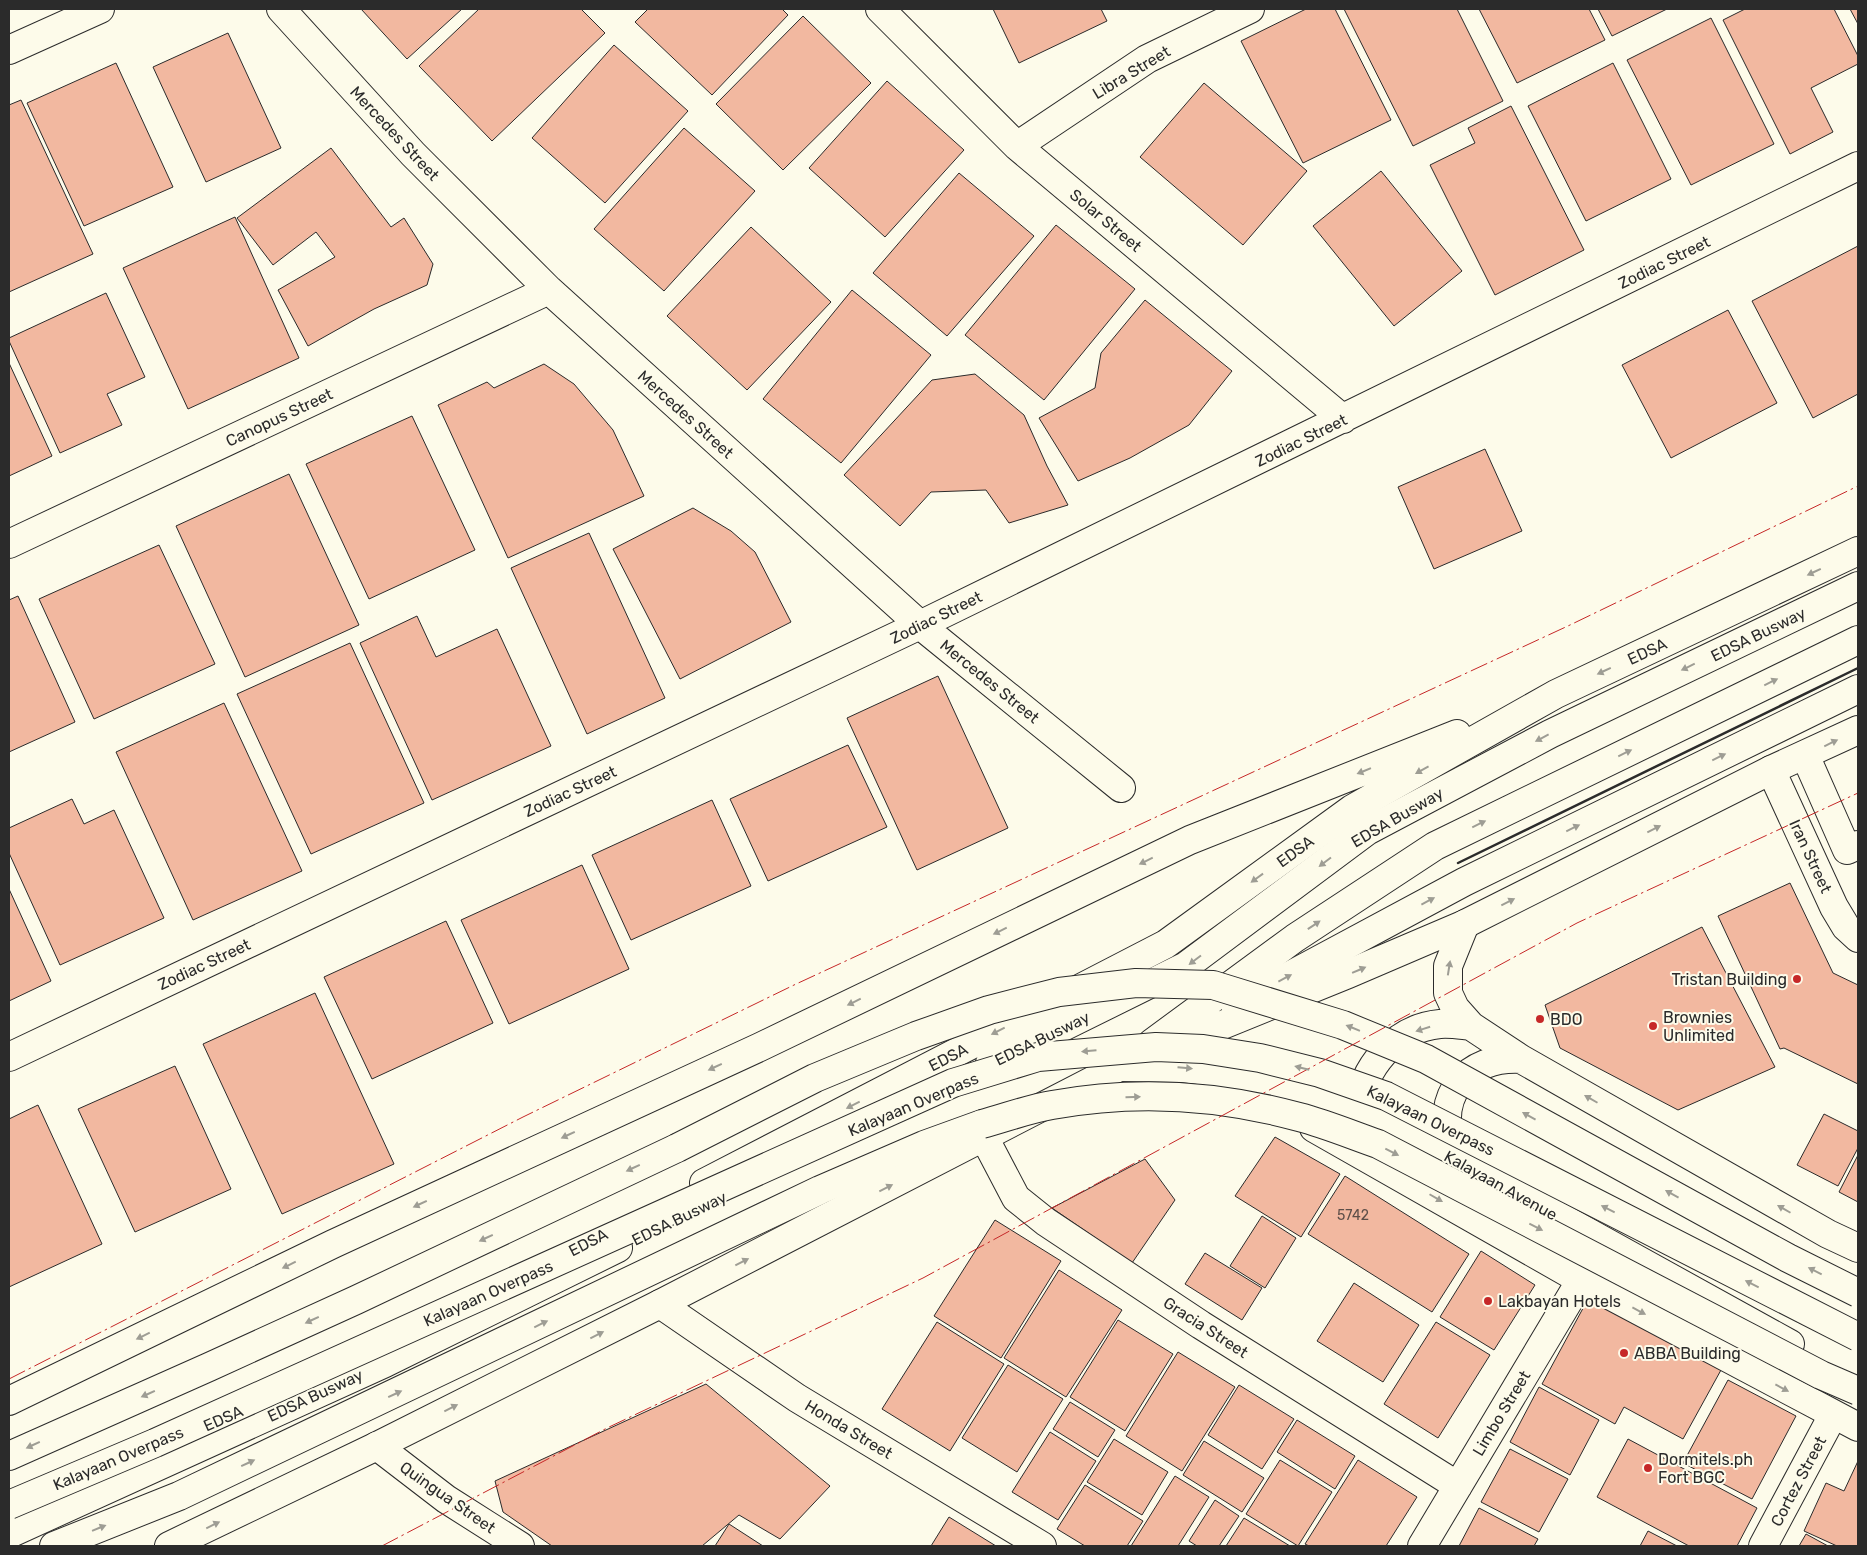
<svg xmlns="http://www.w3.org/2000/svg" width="1867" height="1555" viewBox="0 0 1867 1555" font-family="Rubik,sans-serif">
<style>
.building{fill:#f2b8a0;stroke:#2b2b2b}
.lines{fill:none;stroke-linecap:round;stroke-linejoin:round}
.minor-casing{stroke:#2b2b2b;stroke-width:30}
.major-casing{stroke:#2b2b2b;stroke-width:30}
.highway-casing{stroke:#2b2b2b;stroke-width:30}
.minor{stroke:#fdfbea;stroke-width:28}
.major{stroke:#fdfbea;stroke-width:28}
.highway{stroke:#fdfbea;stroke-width:28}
.major-bridge-casing{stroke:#2b2b2b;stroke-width:30;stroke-linecap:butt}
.highway-bridge-casing{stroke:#2b2b2b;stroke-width:30;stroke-linecap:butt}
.major-bridge{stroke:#fdfbea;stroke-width:28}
.highway-bridge{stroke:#fdfbea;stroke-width:28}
.wall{stroke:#2b2b2b;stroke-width:2.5}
.power{stroke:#c62828;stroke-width:1;stroke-dasharray:18 4 2.5 4;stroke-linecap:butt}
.oneway{fill:#9e9d94}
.poi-dot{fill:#c62828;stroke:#fdfbea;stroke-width:2}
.labels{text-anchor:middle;stroke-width:4;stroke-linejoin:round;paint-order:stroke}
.number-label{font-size:14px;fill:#5d4e48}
.street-label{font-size:16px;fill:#2b2b2b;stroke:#fdfbea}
.poi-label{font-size:16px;fill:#2b2b2b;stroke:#fdfbea;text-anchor:start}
</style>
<rect width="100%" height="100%" fill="#fdfbea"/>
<path class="building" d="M361 9H462L407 59Z
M479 9H581L605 33 492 141 419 66Z
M648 9H782L788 15 712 95 635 22Z
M993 9H1101L1107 21 1019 63Z
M1306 9H1335L1391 120 1303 163 1241 41Z
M1344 9H1457L1503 101 1413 146Z
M1479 9H1589L1605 40 1517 83Z
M1598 9H1667L1612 36Z
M1745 9H1834L1858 56V64L1811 88 1833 132 1790 154 1723 20Z
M1850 9H1858V24Z
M803 16 871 83 783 170 716 104Z
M1711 18 1774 144 1691 185 1627 60Z
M228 33 281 148 206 182 153 67Z
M614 45 688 111 605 203 532 138Z
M116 63 173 187 84 226 27 103Z
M1613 63 1671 179 1586 221 1528 106Z
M887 81 964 150 885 237 809 168Z
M1204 83 1307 171 1243 245 1140 157Z
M21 100 93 254 9 292V105Z
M1511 106 1584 250 1495 295 1430 165 1475 143 1468 128Z
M684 128 755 191 664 291 594 229Z
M331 148 391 227 404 218 433 264 427 285 374 309 308 346 278 290 335 257 316 232 273 265 237 218Z
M1381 171 1462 271 1394 326 1313 226Z
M959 173 1034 236 947 336 873 273Z
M235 217 299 358 188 409 123 268Z
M1056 225 1135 289 1044 400 965 335Z
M751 227 831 302 747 390 667 316Z
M1858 246V394L1813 418 1752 301Z
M852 290 931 355 841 463 763 399Z
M106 293 145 377 107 394 122 425 60 453 9 341V338Z
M1145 300 1232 371 1189 425 1130 458 1078 481 1039 418 1095 388 1101 353Z
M1728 310 1777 403 1671 458 1622 365Z
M9 363 52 456 9 476Z
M544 364 574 384 613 430 644 496 508 558 438 405 487 382 494 388Z
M975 374 1024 415 1047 466 1068 505 1009 523 986 490 931 492 900 526 844 475 932 380Z
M412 416 475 550 369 599 306 464Z
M1485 449 1522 531 1434 569 1398 487Z
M289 474 359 625 245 677 176 526Z
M693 508 731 531 755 552 791 622 680 679 613 549Z
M589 533 665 698 587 734 511 568Z
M159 545 215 664 94 719 39 599Z
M18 596 75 722 9 752V600Z
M417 616 436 657 497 629 551 746 432 800 360 643Z
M350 643 424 803 311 854 237 694Z
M938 676 1008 828 917 870 847 718Z
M224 703 302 871 193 920 116 752Z
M848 745 887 827 768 881 730 799Z
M72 799 84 824 114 810 164 918 60 965 9 853V828Z
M712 800 751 886 631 940 592 855Z
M582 865 629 969 509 1024 461 920Z
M1790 883 1833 973 1858 985V1084L1784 1048 1780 1049 1718 916Z
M9 889 51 981 9 1001Z
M446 921 493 1023 372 1079 324 977Z
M1702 927 1775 1067 1678 1110 1560 1048 1545 1005Z
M315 993 394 1164 282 1214 203 1044Z
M175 1066 231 1189 135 1232 78 1109Z
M38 1105 102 1244 9 1287V1119Z
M1824 1114 1858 1131V1148L1838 1186 1797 1165Z
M1275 1137 1340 1174 1301 1237 1235 1196Z
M1858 1155V1202L1839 1192Z
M1145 1159 1175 1200 1132 1263 1052 1208Z
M1345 1176 1469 1254 1432 1312 1308 1234Z
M1262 1216 1296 1238 1265 1288 1230 1266Z
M995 1220 1061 1261 1001 1358 934 1316Z
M1481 1251 1535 1285 1494 1350 1440 1317Z
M1205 1253 1262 1288 1242 1320 1185 1284Z
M1059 1270 1122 1310 1066 1397 1004 1358Z
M1354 1283 1419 1325 1383 1382 1317 1341Z
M1588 1299 1721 1370 1683 1439 1624 1407 1615 1424 1542 1384Z
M1118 1320 1173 1354 1125 1431 1070 1397Z
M937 1322 1004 1364 950 1451 882 1409Z
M1436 1322 1490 1355 1438 1438 1384 1404Z
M1178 1352 1235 1387 1182 1471 1126 1436Z
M1008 1365 1063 1399 1017 1472 962 1438Z
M1728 1380 1796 1416 1752 1499 1683 1463Z
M706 1384 830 1486 780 1539 739 1515 702 1546H552L503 1512 495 1481Z
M1239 1385 1294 1419 1262 1469 1208 1435Z
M1539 1387 1599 1420 1570 1475 1510 1442Z
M1070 1402 1115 1430 1098 1457 1053 1429Z
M1297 1420 1355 1456 1335 1489 1277 1452Z
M1050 1432 1096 1461 1058 1520 1012 1492Z
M1114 1439 1168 1472 1142 1515 1087 1482Z
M1628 1439 1757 1508 1737 1546H1689L1597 1497Z
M1204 1441 1264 1478 1242 1512 1183 1475Z
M1510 1449 1568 1479 1539 1532 1481 1502Z
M1280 1460 1332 1492 1298 1546 1246 1514Z
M1358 1460 1417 1497 1386 1546H1309L1305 1544Z
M1858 1461V1546H1837L1804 1531 1826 1483 1844 1491Z
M1175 1476 1209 1497 1178 1546H1131Z
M1085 1485 1143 1521 1127 1546H1085L1057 1529Z
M1215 1500 1239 1516 1219 1546H1197L1189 1541Z
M1479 1508 1538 1539 1534 1546H1459Z
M949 1517 996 1546H931Z
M1244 1518 1290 1546H1226Z
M729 1524 763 1546H715Z
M1648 1531 1677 1546H1640Z
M1806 1534 1828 1546H1799Z"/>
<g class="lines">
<g class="minor-casing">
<path id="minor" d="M281 9 413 154 549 290 920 625 1121 788
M880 9 1017 146 1343 419
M9 50 100 9
M1017 146 1147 59 1250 9
M9 544 549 290
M1805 755 1847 850 1858 845
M1771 770 1834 907 1846 927 1858 938
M1235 1005 1464 882 1858 689
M9 1057 920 625 1858 166
M990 1063 1186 966 1367 831 1550 734 1858 586
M984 1137 1016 1198 1046 1222 1201 1325 1458 1486
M660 1304 797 1398 1042 1546
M377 1446 446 1499 520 1546
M9 1534 385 1363 618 1248
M1422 1546 1581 1280
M1763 1546 1833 1415"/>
</g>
<g class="major-casing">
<path id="major" d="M1465 924 1448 966V993L1455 1008 1471 1026 1521 1059 1828 1234 1858 1248
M1119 1067 1182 1068 1224 1073 1314 1093 1358 1109 1461 1162 1790 1344
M1358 1111C1362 1068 1395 1028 1440 1024 1450 1023 1461 1025 1471 1026
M1314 1128 1581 1280 1858 1427
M1452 1148C1434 1095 1467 1056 1521 1059
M54 1546 179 1496 820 1190 924 1145 982 1124"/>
</g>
<g class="highway-casing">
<path id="highway" d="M1152 1043 1295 938 1435 846 1858 640
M704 1183 1166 944 1352 809 1556 694 1858 551
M9 1401 333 1244 760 1047 1190 840 1457 734
M9 1456 209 1367 356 1300 677 1148
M169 1546 377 1446 660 1304 1119 1067 1348 974 1465 924 1771 770 1858 730"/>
</g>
<use href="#minor" class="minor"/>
<use href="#major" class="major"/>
<use href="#highway" class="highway"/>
<g class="major-bridge-casing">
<path id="major-bridge" d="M982 1124C1005 1118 1028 1109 1052 1105 1134 1090 1219 1095 1299 1117 1326 1124 1352 1135 1378 1144L1821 1375 1858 1391
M9 1505 155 1443 953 1083 1038 1057 1156 1047 1203 1049 1260 1058 1320 1073 1386 1096 1858 1337"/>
</g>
<g class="highway-bridge-casing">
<path id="highway-bridge" d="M677 1148 815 1078 916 1036 989 1010 1059 992 1136 983 1213 985 1343 1025 1426 1059 1788 1258 1858 1293"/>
</g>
<use href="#major-bridge" class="major-bridge"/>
<use href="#highway-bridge" class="highway-bridge"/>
<path class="wall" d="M1458 863 1858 668"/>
<path class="power" d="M9 1379 523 1117 794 985 1570 625 1858 486
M382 1546 607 1428 923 1278 1577 923 1858 793"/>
</g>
<defs><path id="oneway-solid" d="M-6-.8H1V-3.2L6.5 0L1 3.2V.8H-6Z" transform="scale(1.25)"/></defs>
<g class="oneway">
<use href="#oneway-solid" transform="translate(1814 572) rotate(155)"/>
<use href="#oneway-solid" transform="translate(1688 667) rotate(154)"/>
<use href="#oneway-solid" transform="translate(1604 671) rotate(155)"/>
<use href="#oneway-solid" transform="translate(1771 682) rotate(-26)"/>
<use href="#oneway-solid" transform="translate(1542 738) rotate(152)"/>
<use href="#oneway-solid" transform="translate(1831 743) rotate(-26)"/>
<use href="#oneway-solid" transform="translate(1625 753) rotate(-26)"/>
<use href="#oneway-solid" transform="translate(1719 757) rotate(-26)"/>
<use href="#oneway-solid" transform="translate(1422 770) rotate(151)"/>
<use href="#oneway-solid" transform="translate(1364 771) rotate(158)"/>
<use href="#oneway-solid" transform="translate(1479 824) rotate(-26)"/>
<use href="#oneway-solid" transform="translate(1573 828) rotate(-26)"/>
<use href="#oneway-solid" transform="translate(1654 829) rotate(-27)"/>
<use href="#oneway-solid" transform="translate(1146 861) rotate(154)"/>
<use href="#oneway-solid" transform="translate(1325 862) rotate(143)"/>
<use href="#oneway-solid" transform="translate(1257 878) rotate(144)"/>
<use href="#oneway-solid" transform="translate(1428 901) rotate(-28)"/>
<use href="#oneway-solid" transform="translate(1508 902) rotate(-27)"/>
<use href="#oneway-solid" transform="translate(1314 925) rotate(-34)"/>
<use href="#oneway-solid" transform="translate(1000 931) rotate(154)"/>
<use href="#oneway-solid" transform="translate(1195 960) rotate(143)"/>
<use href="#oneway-solid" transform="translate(1449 968) rotate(-81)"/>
<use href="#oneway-solid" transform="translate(1359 970) rotate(-23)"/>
<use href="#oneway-solid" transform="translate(1285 978) rotate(-28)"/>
<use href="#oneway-solid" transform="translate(854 1002) rotate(154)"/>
<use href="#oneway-solid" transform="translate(1353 1028) rotate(-158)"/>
<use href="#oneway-solid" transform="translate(1423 1029) rotate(162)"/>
<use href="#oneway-solid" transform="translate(998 1031) rotate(153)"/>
<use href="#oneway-solid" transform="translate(1089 1051) rotate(175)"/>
<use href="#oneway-solid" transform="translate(715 1067) rotate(155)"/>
<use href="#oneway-solid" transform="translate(1185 1068) rotate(5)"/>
<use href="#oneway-solid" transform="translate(1302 1068) rotate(-166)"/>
<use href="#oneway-solid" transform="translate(1133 1097) rotate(-2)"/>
<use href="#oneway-solid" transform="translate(1591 1099) rotate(-150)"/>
<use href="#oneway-solid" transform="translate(853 1105) rotate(153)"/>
<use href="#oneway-solid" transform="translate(1529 1116) rotate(-151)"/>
<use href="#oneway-solid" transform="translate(568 1135) rotate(155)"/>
<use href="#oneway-solid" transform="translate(1392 1152) rotate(27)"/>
<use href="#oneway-solid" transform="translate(633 1168) rotate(155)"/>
<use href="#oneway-solid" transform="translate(886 1188) rotate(-27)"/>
<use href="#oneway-solid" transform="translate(1672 1194) rotate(-151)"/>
<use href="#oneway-solid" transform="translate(1436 1198) rotate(30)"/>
<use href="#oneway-solid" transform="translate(420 1204) rotate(155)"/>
<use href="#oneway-solid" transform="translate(1608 1209) rotate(-153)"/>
<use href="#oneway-solid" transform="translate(1784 1209) rotate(-150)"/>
<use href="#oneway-solid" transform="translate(1536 1227) rotate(27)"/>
<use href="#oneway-solid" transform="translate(486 1238) rotate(155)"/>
<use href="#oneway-solid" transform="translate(742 1262) rotate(-27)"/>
<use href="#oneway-solid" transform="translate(289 1265) rotate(154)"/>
<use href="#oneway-solid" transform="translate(1815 1271) rotate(-153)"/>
<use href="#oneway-solid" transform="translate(1752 1284) rotate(-153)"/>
<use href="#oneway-solid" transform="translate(1639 1311) rotate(28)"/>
<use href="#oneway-solid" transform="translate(312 1320) rotate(155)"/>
<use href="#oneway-solid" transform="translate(541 1324) rotate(-26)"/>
<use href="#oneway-solid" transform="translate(597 1335) rotate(-27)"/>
<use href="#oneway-solid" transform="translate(143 1336) rotate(154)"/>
<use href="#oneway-solid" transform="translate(1782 1388) rotate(28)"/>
<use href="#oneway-solid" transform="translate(148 1394) rotate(156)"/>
<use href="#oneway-solid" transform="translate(395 1394) rotate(-25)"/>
<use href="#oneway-solid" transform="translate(451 1408) rotate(-27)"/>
<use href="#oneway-solid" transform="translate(33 1445) rotate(155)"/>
<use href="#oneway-solid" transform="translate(248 1463) rotate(-25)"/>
<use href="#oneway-solid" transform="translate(213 1525) rotate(-26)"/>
<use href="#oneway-solid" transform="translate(99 1528) rotate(-22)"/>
</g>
<g class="poi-dot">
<circle cx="1797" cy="979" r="5"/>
<circle cx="1540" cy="1019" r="5"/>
<circle cx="1653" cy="1026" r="5"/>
<circle cx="1488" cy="1301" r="5"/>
<circle cx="1624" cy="1353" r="5"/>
<circle cx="1648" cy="1468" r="5"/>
</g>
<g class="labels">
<g class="number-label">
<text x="1353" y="1220">5742</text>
</g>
<g class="street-label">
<text transform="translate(1131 72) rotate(-31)" y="6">Libra Street</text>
<text transform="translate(395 133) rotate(47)" y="6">Mercedes Street</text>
<text transform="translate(1106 220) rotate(40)" y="6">Solar Street</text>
<text transform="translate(1664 262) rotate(-26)" y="6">Zodiac Street</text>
<text transform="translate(686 414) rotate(42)" y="6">Mercedes Street</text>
<text transform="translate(279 417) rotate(-25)" y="6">Canopus Street</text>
<text transform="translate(1301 440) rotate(-26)" y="6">Zodiac Street</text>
<text transform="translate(936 617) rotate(-26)" y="6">Zodiac Street</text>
<text transform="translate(1758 634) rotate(-26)" y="6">EDSA Busway</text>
<text transform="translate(1647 651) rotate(-25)" y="6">EDSA</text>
<text transform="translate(990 681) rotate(39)" y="6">Mercedes Street</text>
<text transform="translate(570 791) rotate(-25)" y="6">Zodiac Street</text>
<text transform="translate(1397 817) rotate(-30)" y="6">EDSA Busway</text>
<text transform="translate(1295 851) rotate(-36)" y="6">EDSA</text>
<text transform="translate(1811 856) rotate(65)" y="6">Iran Street</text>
<text transform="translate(204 964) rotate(-25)" y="6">Zodiac Street</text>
<text transform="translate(1042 1038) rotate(-26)" y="6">EDSA Busway</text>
<text transform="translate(948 1057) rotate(-27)" y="6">EDSA</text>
<text transform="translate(913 1104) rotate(-23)" y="6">Kalayaan Overpass</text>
<text transform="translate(1431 1120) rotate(26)" y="6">Kalayaan Overpass</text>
<text transform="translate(1501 1185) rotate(29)" y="6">Kalayaan Avenue</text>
<text transform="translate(679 1218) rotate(-26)" y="6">EDSA Busway</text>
<text transform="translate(588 1242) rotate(-27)" y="6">EDSA</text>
<text transform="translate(488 1293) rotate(-24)" y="6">Kalayaan Overpass</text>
<text transform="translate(1206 1327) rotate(33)" y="6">Gracia Street</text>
<text transform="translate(315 1395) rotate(-25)" y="6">EDSA Busway</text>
<text transform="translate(1501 1413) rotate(-59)" y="6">Limbo Street</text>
<text transform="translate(223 1418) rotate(-24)" y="6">EDSA</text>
<text transform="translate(849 1429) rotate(31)" y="6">Honda Street</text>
<text transform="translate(118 1458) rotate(-23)" y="6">Kalayaan Overpass</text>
<text transform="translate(1798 1481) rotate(-62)" y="6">Cortez Street</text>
<text transform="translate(448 1497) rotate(35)" y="6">Quingua Street</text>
</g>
<g class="poi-label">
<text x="1787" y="985" text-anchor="end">Tristan Building</text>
<text x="1663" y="1023">Brownies<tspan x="1663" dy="18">Unlimited</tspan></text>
<text x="1550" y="1025">BDO</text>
<text x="1498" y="1307">Lakbayan Hotels</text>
<text x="1634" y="1359">ABBA Building</text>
<text x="1658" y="1465">Dormitels.ph<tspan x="1658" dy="18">Fort BGC</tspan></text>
</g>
</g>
<rect width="1867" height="1555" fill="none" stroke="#2b2b2b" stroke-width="20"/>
</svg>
